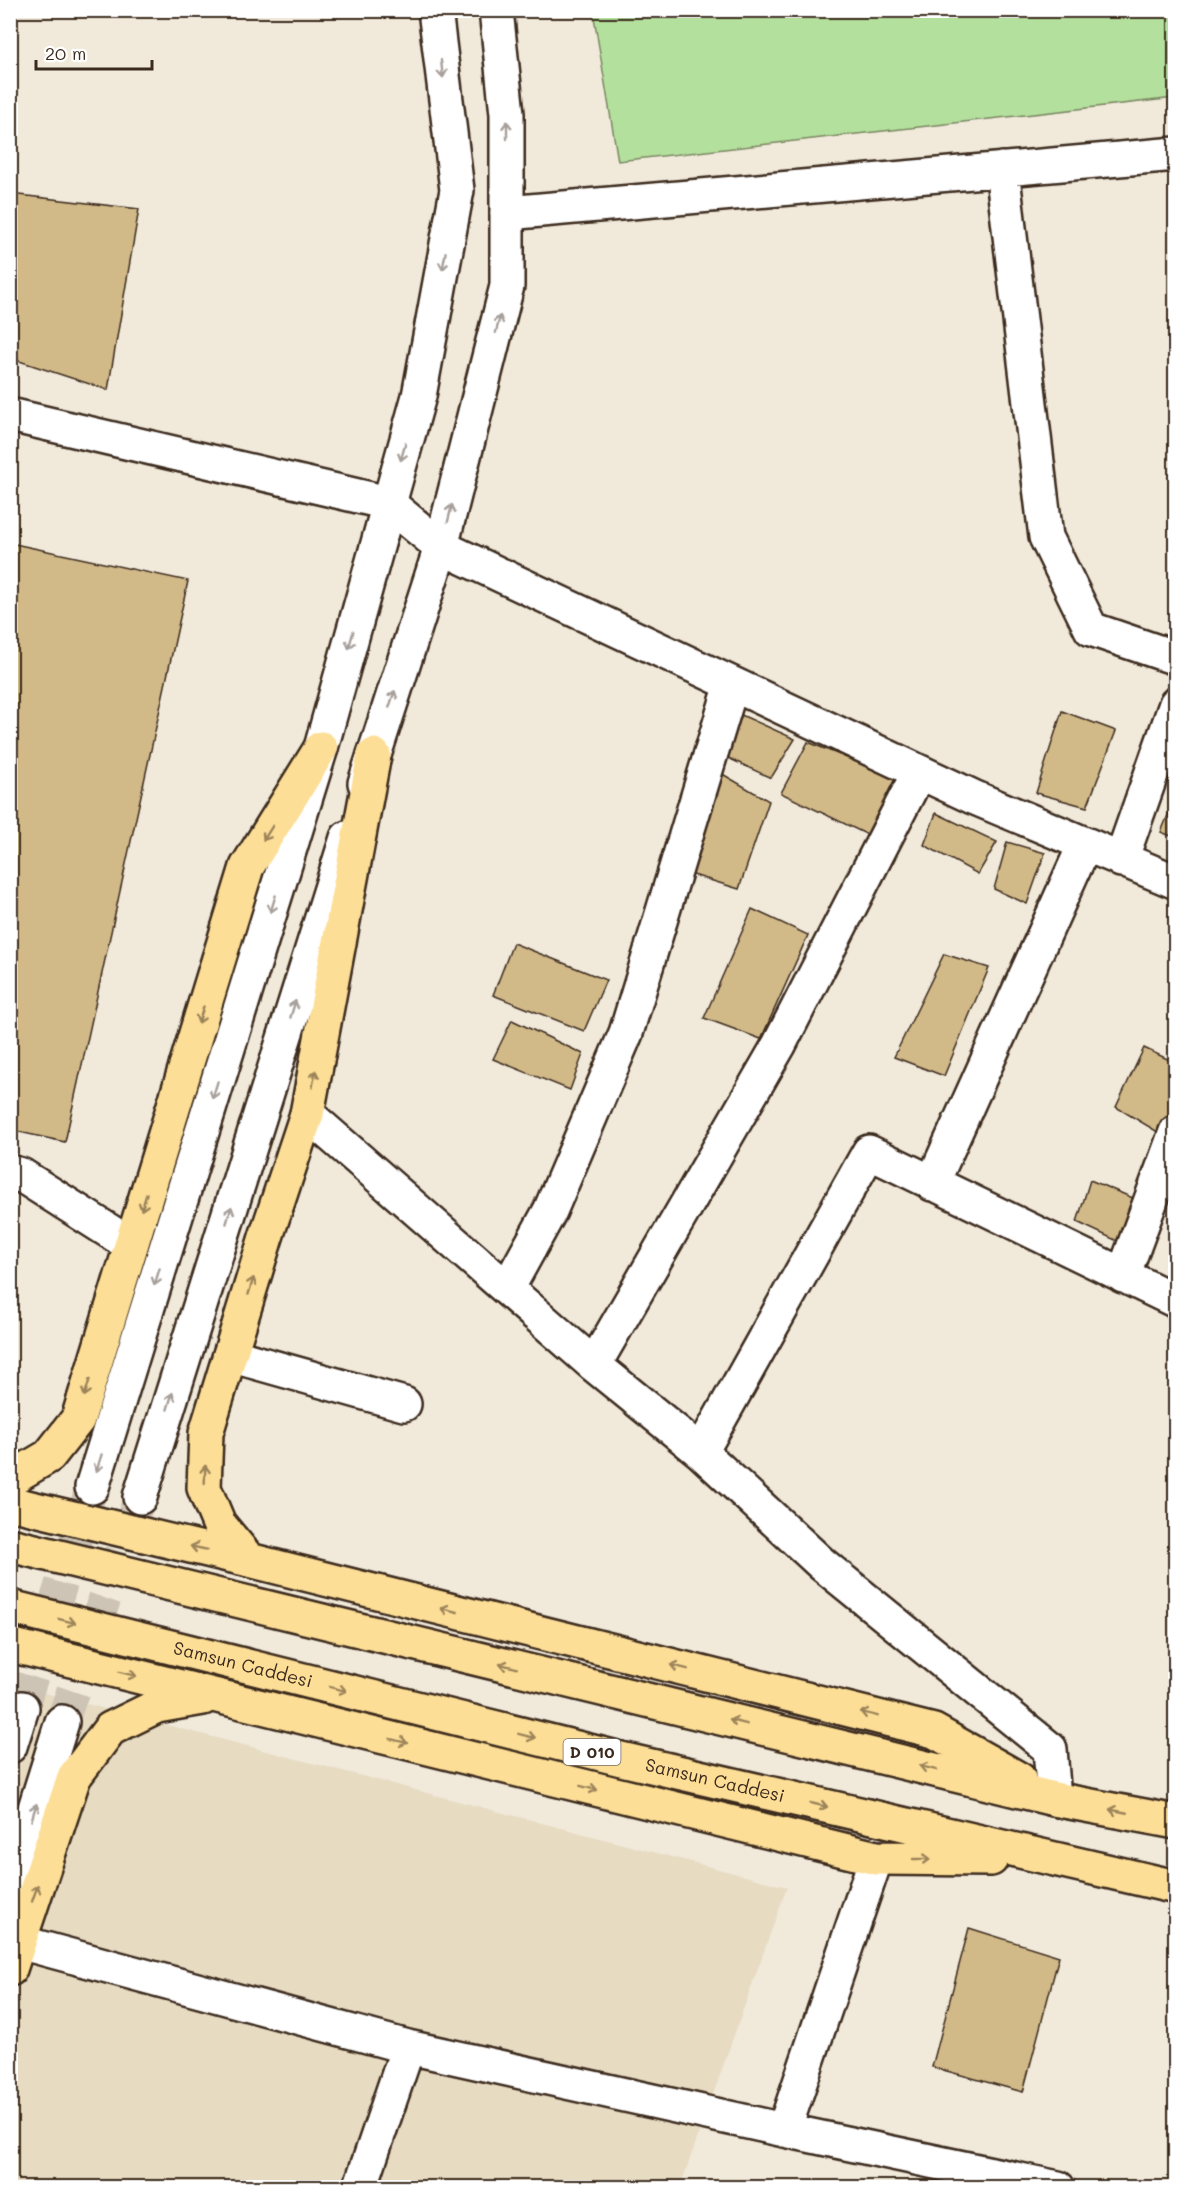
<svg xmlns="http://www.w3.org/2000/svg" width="1186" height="2198" viewBox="0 0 1186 2198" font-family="Mali,sans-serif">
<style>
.built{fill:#e7dbc2}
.green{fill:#b4e09e;stroke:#78855e;stroke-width:1.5}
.building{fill:#d1b988;stroke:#3b2a1e;stroke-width:1.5}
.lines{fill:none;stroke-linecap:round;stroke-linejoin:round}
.secondary-tunnel{stroke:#cdc4b5;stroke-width:33;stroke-dasharray:33 16;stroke-linecap:butt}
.street-casing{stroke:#3b2a1e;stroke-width:38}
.secondary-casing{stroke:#3b2a1e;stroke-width:38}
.highway-casing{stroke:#3b2a1e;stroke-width:38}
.street{stroke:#fff;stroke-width:33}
.secondary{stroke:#fff;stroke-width:33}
.highway{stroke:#fdde96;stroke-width:33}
.oneway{stroke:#a79f9a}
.oneway2{stroke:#9c845a}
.labels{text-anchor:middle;stroke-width:4.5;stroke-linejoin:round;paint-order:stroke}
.shield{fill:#fff;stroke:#766a62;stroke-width:1.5}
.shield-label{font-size:16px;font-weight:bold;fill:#3b2a1e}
.street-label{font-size:18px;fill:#3b2a1e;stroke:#fff}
</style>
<rect width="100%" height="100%" fill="#f1eadb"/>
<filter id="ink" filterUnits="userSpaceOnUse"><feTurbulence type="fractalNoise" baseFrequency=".0167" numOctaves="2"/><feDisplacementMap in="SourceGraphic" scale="12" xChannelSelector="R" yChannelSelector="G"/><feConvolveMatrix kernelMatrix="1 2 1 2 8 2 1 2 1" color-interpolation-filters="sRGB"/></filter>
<g filter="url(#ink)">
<path class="built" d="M10 1684 787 1887 680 2187H11Z"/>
<path class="green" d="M593 11H1175V98L618 161Z"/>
<path class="building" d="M10 194 139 209 108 390 10 358Z
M10 543 188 581 65 1142 10 1130Z
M1062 711 1116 731 1087 807 1036 793Z
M739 714 795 739 771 778 724 756Z
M808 742 898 779 874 838 781 793Z
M719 772 769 801 739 889 690 874Z
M1176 796V838L1161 832Z
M936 813 997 842 978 874 924 845Z
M1007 842 1045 853 1027 904 994 889Z
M752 909 808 935 761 1039 704 1018Z
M513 943 606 980 584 1031 493 995Z
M944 954 989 968 944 1076 894 1057Z
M512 1020 583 1054 570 1090 493 1059Z
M1144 1048 1176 1063V1105L1161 1134 1116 1107Z
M1090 1180 1140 1201 1130 1247 1077 1222Z
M969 1928 1059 1956 1023 2092 932 2067Z"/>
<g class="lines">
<path class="secondary-tunnel" d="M22 1708 92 1487
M62 1722 140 1497"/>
<g class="street-casing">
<path id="street" d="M1002 169 1046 537 1091 629 1176 658
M507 213 1176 154
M10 415 388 503 441 547 973 797 1176 882
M1121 860 1176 704
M307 1114 594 1365 701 1452 822 1564 1050 1749 1054 1799
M10 1172 21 1175 131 1245
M932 1184 1085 844
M1123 1276 1176 1132
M507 1289 550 1211 626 1033 732 684
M230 1355 404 1404
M594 1365 779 1045 919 772
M701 1452 869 1152 1176 1301
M19 1942 408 2047 784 2130 1058 2188
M784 2130 876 1858
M360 2188 408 2047"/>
</g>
<g class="secondary-casing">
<path id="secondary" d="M365 783 441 547 507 286V114L496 10
M92 1487 321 748 419 396 457 190 435 10
M140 1497 347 838
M10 1746 22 1708
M10 1888 62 1722"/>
</g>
<g class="highway-casing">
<g id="highway">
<path d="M10 1479 49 1456 78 1419 247 867 321 748"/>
<path d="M10 1503 249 1560 934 1731 1019 1779"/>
<path d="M10 1545 1054 1799 1176 1822"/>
<path d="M249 1560 219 1524 204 1488 206 1433 266 1237 307 1114 374 755"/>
<path id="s1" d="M10 1607 621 1759 1176 1887"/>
<path d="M10 1645 876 1858 991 1859"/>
<path d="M10 1969 74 1777 110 1729 157 1706 203 1698"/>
</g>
</g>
<use href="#street" class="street"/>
<use href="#secondary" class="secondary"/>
<use href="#highway" class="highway"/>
</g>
<defs><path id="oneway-shaft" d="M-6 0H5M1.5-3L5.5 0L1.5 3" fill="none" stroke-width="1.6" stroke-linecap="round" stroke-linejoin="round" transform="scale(1.5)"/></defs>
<g class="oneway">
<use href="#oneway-shaft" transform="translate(442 69) rotate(83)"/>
<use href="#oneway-shaft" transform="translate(507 130) rotate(-90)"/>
<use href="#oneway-shaft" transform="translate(444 261) rotate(100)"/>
<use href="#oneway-shaft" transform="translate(498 324) rotate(-76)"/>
<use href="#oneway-shaft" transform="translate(403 452) rotate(106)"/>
<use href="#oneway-shaft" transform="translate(450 513) rotate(-76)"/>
<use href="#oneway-shaft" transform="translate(351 640) rotate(105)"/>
<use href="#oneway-shaft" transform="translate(392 699) rotate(-72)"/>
<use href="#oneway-shaft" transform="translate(273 904) rotate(107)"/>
<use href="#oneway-shaft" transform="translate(293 1009) rotate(-73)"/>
<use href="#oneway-shaft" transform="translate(215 1090) rotate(107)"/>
<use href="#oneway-shaft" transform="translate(229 1215) rotate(-73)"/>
<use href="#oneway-shaft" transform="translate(157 1277) rotate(107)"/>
<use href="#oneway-shaft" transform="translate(170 1401) rotate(-73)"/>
<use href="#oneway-shaft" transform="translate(99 1463) rotate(107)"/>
<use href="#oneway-shaft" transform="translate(34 1812) rotate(-73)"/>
</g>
<g class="oneway2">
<use href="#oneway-shaft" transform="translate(268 833) rotate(122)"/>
<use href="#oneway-shaft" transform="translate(201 1015) rotate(107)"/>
<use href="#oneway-shaft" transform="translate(314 1079) rotate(-80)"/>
<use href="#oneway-shaft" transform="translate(144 1202) rotate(107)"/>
<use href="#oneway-shaft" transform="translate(251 1286) rotate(-73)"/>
<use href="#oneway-shaft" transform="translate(87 1388) rotate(107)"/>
<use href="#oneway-shaft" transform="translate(205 1474) rotate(-88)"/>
<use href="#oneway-shaft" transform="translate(199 1548) rotate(-167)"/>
<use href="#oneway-shaft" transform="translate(449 1610) rotate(-166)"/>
<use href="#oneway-shaft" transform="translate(67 1621) rotate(14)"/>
<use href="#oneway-shaft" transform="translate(508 1666) rotate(-166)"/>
<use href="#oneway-shaft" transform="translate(679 1667) rotate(-166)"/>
<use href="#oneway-shaft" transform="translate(128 1674) rotate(14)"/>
<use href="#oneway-shaft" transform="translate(338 1689) rotate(14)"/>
<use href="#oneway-shaft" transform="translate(869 1714) rotate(-166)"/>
<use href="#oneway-shaft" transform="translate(738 1722) rotate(-166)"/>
<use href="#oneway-shaft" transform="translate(527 1736) rotate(14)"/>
<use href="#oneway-shaft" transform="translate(399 1741) rotate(14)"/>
<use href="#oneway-shaft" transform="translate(928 1768) rotate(-166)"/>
<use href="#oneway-shaft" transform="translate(589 1788) rotate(14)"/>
<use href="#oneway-shaft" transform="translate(819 1805) rotate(13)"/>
<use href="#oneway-shaft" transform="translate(1118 1811) rotate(-169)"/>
<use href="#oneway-shaft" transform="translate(922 1859)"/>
<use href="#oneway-shaft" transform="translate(35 1893) rotate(-71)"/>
</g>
</g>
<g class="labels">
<rect class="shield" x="563.5" y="1739" width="57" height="26" rx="4.5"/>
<g class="shield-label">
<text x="592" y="1758">D 010</text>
</g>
<g class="street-label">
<text dy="6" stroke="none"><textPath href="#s1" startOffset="240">Samsun Caddesi</textPath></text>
<text dy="6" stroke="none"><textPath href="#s1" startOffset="726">Samsun Caddesi</textPath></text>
</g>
</g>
<rect width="1186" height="2198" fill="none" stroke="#fff" stroke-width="36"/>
<rect x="18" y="18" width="1150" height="2162" fill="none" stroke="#3b2a1e" stroke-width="2" filter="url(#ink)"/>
<path d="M36 60v9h116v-9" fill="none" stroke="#3b2a1e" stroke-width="3"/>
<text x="45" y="60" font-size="18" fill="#3b2a1e" stroke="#ffffff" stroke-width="4.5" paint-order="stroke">20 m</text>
</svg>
